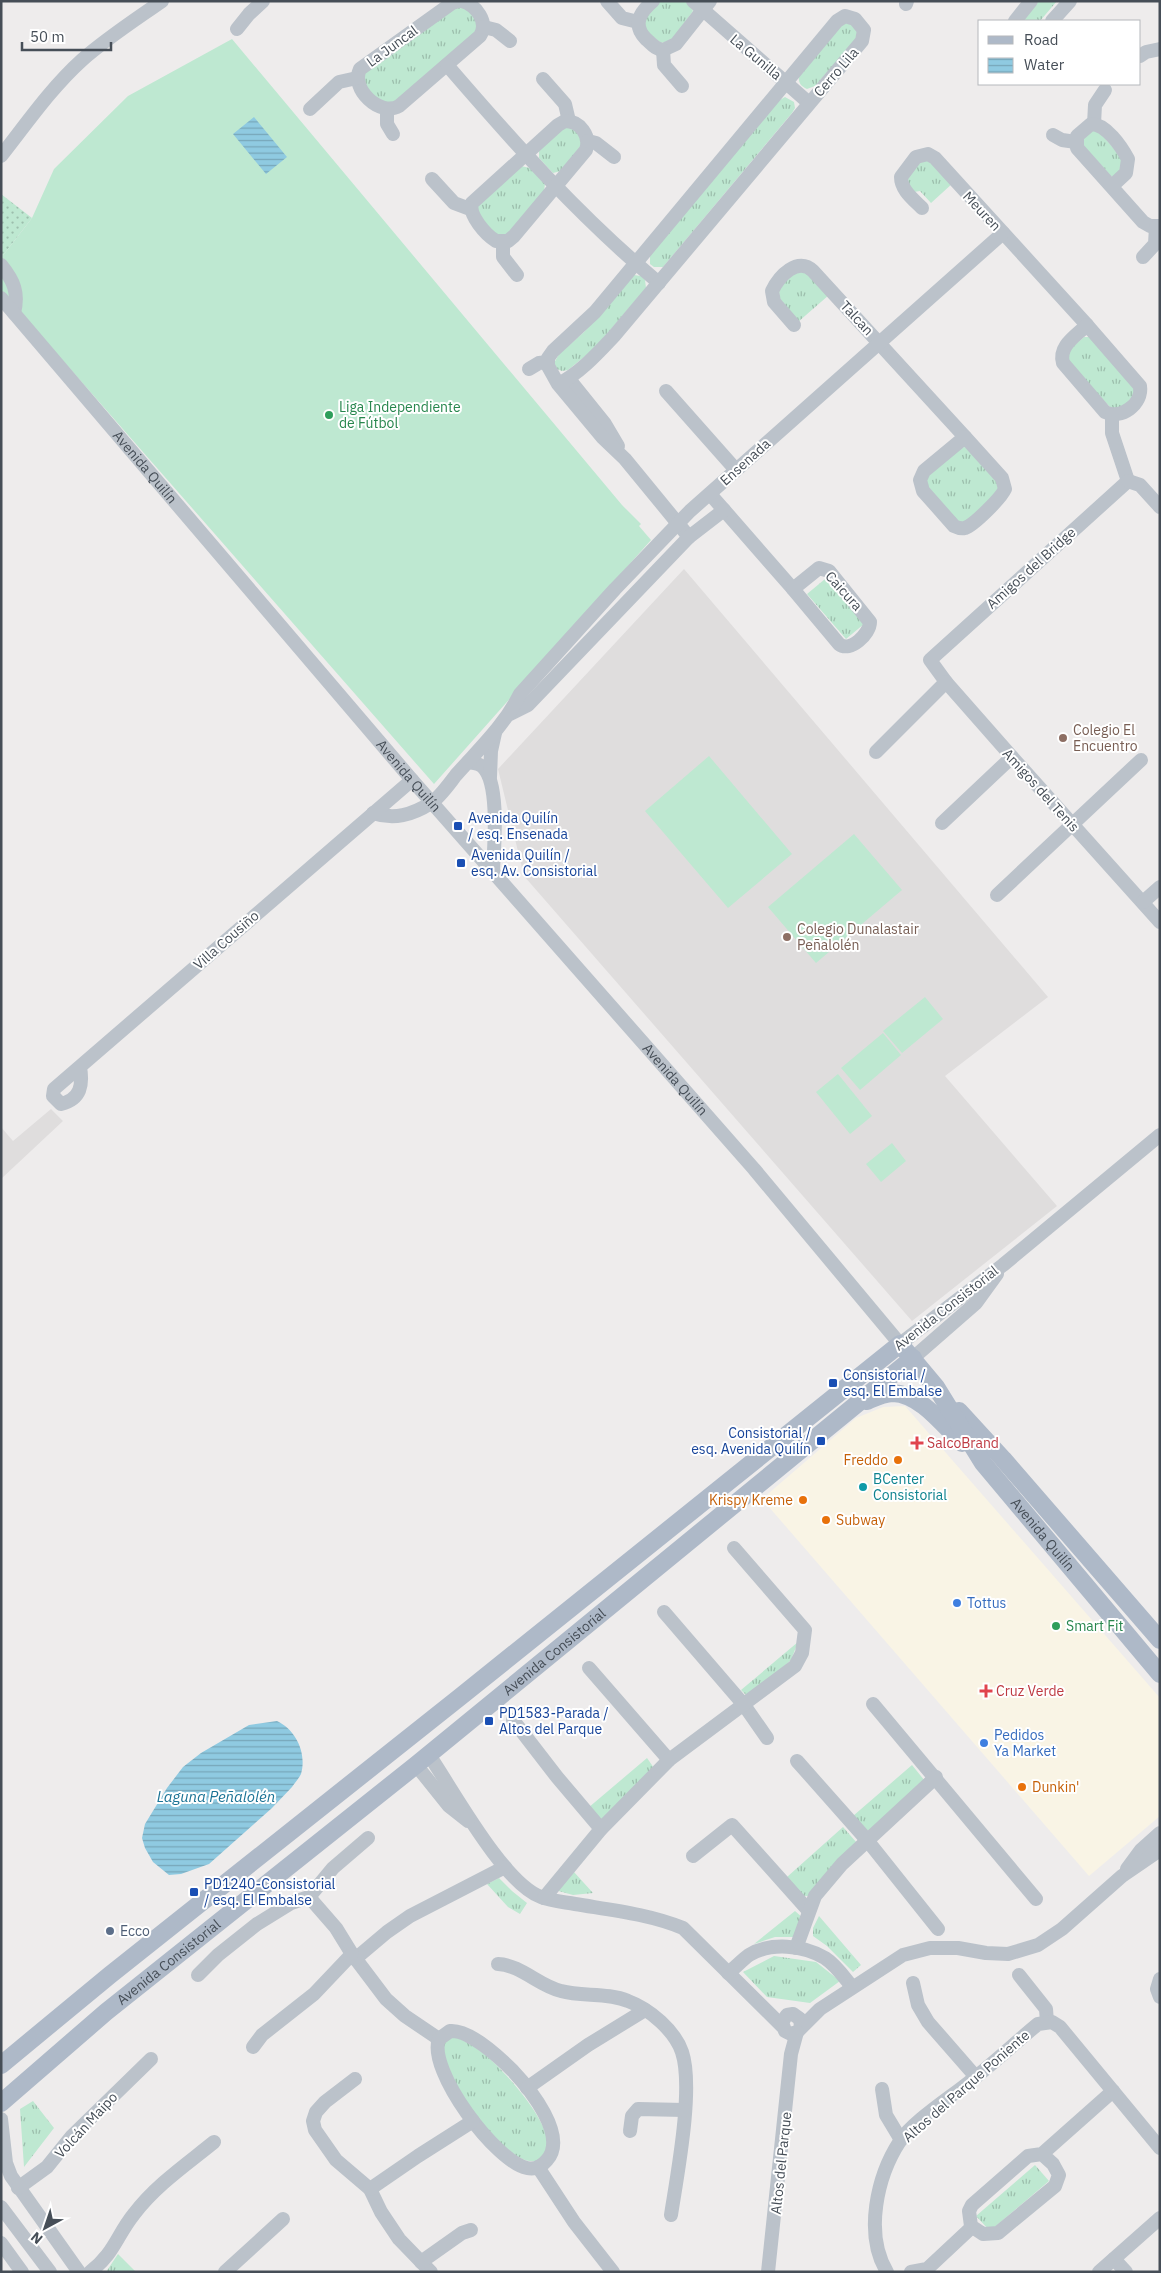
<svg xmlns="http://www.w3.org/2000/svg" width="1161" height="2273" viewBox="0 0 1161 2273" font-family="'IBM Plex Sans',sans-serif">
<style>
.commercial{fill:#f9f4e5}
.education{fill:#dfdddd}
.grass{fill:url(#grass-tufts)}
.park{fill:url(#park-dots)}
.garden{fill:#bee8d1}
.water{fill:url(#water-rules)}
.lines{fill:none;stroke-linecap:round;stroke-linejoin:round}
.minor{stroke:#bbc2ca;stroke-width:14}
.major{stroke:#aeb9c8;stroke-width:18}
.leisure-dot{fill:#2e9e5b;stroke:#fff;stroke-width:2}
.education-dot{fill:#8d6e63;stroke:#fff;stroke-width:2}
.transit-dot{fill:#1a4fb4;stroke:#fff;stroke-width:2}
.health-dot{fill:#e0444e;stroke:#fff;stroke-width:2}
.food-dot{fill:#e8710a;stroke:#fff;stroke-width:2}
.culture-dot{fill:#0f9aa8;stroke:#fff;stroke-width:2}
.shop-dot{fill:#3f7fe0;stroke:#fff;stroke-width:2}
.service-dot{fill:#5c6f8a;stroke:#fff;stroke-width:2}
.labels{text-anchor:middle;stroke-width:4;stroke-linejoin:round;paint-order:stroke}
.street-label{font-size:14px;fill:#464e57;stroke:#fff}
.leisure-label{font-size:14px;fill:#27864d;stroke:#fff;text-anchor:start}
.education-label{font-size:14px;fill:#785e54;stroke:#fff;text-anchor:start}
.transit-label{font-size:14px;fill:#164399;stroke:#fff;text-anchor:start}
.health-label{font-size:14px;fill:#be3a42;stroke:#fff;text-anchor:start}
.food-label{font-size:14px;fill:#c56008;stroke:#fff;text-anchor:end}
.culture-label{font-size:14px;fill:#0d838f;stroke:#fff;text-anchor:start}
.shop-label{font-size:14px;fill:#366cbe;stroke:#fff;text-anchor:start}
.service-label{font-size:14px;fill:#4e5e75;stroke:#fff;text-anchor:start}
.water-label{font-size:15px;font-style:italic;fill:#1b7395;stroke:#fff}
</style>
<defs>
<pattern id="grass-tufts" width="24" height="20" patternUnits="userSpaceOnUse" patternTransform="scale(1.25)"><rect width="24" height="20" fill="#bee8d1"/><path d="M3 7l-1-3M5 7V3M7 7l1-3M15 17l-1-3M17 17v-4M19 17l1-3" fill="none" stroke="#9cbeac"/></pattern>
<pattern id="park-dots" width="8" height="8" patternUnits="userSpaceOnUse" patternTransform="scale(1.25)"><rect width="8" height="8" fill="#bee8d1"/><path d="M2 2h.1M6 6h.1" fill="none" stroke="#9cbeac" stroke-width="1.8" stroke-linecap="round"/></pattern>
<pattern id="water-rules" width="6" height="5" patternUnits="userSpaceOnUse" patternTransform="scale(1.25)"><rect width="6" height="5" fill="#8fcae1"/><path d="M0 2.5h6" fill="none" stroke="#77a6b9"/></pattern>
</defs>
<rect width="100%" height="100%" fill="#eeecec"/>
<path class="commercial" d="M905 1406 1160 1698V1816L1089 1876 762 1499 856 1418 883 1407Z"/>
<path class="education" d="M684 569 1048 997 945 1076 1057 1206 912 1321 524 876 498 769Z
M51 1109 63 1121 1 1179V1127L13 1141Z"/>
<path class="grass" d="M660 1H686L693 11 672 40 661 43 646 31 644 18Z
M1039 1H1057L1040 21H1023Z
M461 6 476 16 478 31 395 103 381 104 365 86 363 74 451 9Z
M847 21 858 29V37L815 86 807 89C800 86 798 82 799 75L841 24Z
M785 97 794 102 795 108 792 113 663 267H654L650 264V255L778 101Z
M572 126 585 141 561 171 553 173 539 158V150L560 130Z
M1098 130 1121 157 1122 168 1115 176H1111L1079 141 1087 132Z
M926 159 953 183 931 203 920 191 914 192 907 185 908 171Z
M521 166 530 168 545 184 544 191 508 235 497 236 478 215 476 207Z
M803 269 829 295 798 322 780 303 779 289 792 272Z
M634 275 641 276 645 280 646 288 594 349 568 370 562 371 557 369 554 363 559 354 584 332Z
M1084 337H1089L1134 384V395L1123 407 1112 409 1069 364 1068 351Z
M965 447 997 479 999 489 968 522 956 523 927 490 926 476 958 448Z
M825 579 864 624 846 639 807 594Z
M798 1642 791 1660 749 1698 741 1690Z
M647 1758 654 1768 604 1820 598 1821 588 1808Z
M912 1765 925 1781 871 1830H865L853 1816Z
M843 1827 857 1843 809 1896H803L787 1877Z
M574 1872 593 1893 573 1895 555 1890Z
M499 1878 512 1891 527 1903 520 1914 508 1907 487 1884Z
M795 1911 803 1918 796 1937H775L754 1944Z
M819 1916 861 1965 853 1972 827 1946 813 1936V1928Z
M774 1956 816 1962 840 1981 810 2003 767 1997 743 1972Z
M454 2036C467 2042 478 2048 489 2058 504 2071 573 2144 538 2160 509 2173 445 2078 443 2052 443 2049 444 2044 444 2041Z
M33 2101 54 2128 24 2167 20 2109Z
M1035 2165 1049 2181 990 2231 976 2216Z
M118 2254 136 2272H106Z"/>
<path class="park" d="M1 194 32 218 1 258Z"/>
<path class="garden" d="M232 39 622 505 641 524 639 526 651 540 434 784 1 290V258L32 218 54 169 128 96Z
M709 756 792 854 728 908 645 811Z
M854 834 902 890 816 963 768 907Z
M925 997 943 1019 902 1053 883 1031Z
M883 1033 901 1055 860 1090 841 1068Z
M838 1074 872 1116 850 1134 816 1092Z
M892 1143 906 1161 881 1182 866 1164Z"/>
<path class="water" d="M254 117 287 157 266 174 233 134Z
M277 1721C296 1730 307 1753 301 1774 299 1778 295 1783 292 1787L272 1808 209 1864 181 1874 169 1875 153 1862 145 1848 142 1838 145 1824 167 1788 183 1767 201 1753 249 1725Z"/>
<g class="lines">
<g class="minor">
<path d="M458 1 452 3 360 69C350 89 380 117 399 106L480 36C489 22 476 5 462 1"/>
<path d="M607 1 622 18 638 22"/>
<path d="M653 1C640 12 632 25 646 39 652 44 655 49 663 50L676 44 710 1"/>
<path d="M693 1 809 103"/>
<path d="M906 4 907 1"/>
<path d="M1015 21 1031 1"/>
<path d="M1052 21 1070 1"/>
<path d="M484 27 496 30 510 41"/>
<path d="M237 29 249 14 263 1"/>
<path d="M663 50 664 65 682 86"/>
<path d="M1140 56 1146 52 1160 49"/>
<path d="M447 65C515 144 579 216 659 283"/>
<path d="M543 79 565 104 569 121"/>
<path d="M310 109 339 82 357 78"/>
<path d="M387 110V124L393 134"/>
<path d="M565 121C580 121 591 136 586 150L514 236 508 241H496C486 235 468 215 472 203L558 125Z"/>
<path d="M1094 124 1095 105 1105 90"/>
<path d="M1053 135 1062 140 1076 142"/>
<path d="M588 141 596 143 614 157"/>
<path d="M1 156C27 123 51 88 82 60 107 38 135 20 162 1"/>
<path d="M432 179 454 203 470 209"/>
<path d="M1112 186 1126 173 1128 159C1121 146 1106 124 1091 124L1077 136V148L1143 222 1150 226H1160"/>
<path d="M922 208C913 199 901 190 901 177L916 157 928 154 935 158 1087 325"/>
<path d="M503 242V257L517 275"/>
<path d="M1143 257 1155 244 1156 227"/>
<path d="M1 265C14 281 19 293 14 313"/>
<path id="s1" d="M1 298 412 780 754 1169 900 1344 1003 1265 1160 1135"/>
<path d="M794 325 774 302 772 291C779 276 798 256 813 271L965 437"/>
<path d="M1087 325 1140 386C1143 404 1121 420 1105 412L1063 363C1058 346 1076 336 1087 325Z"/>
<path d="M529 369 539 363 548 362"/>
<path d="M571 378 572 383 605 424 618 446"/>
<path d="M558 384C579 374 598 353 614 336L862 41 864 30 855 19 845 16 837 21 595 312 553 351 548 358V366L558 384 603 438 625 459 689 537"/>
<path d="M666 391 736 470"/>
<path d="M1112 415V433L1128 481"/>
<path d="M965 437 1002 478 1005 489C1001 498 974 525 965 528 961 529 958 528 954 526L923 491 920 480 924 471Z"/>
<path d="M1128 481 930 660 946 682 1012 757 1160 922"/>
<path d="M1128 481 1140 485 1160 507"/>
<path d="M710 494 793 589"/>
<path d="M819 568 829 571 870 622C870 634 850 653 839 644L793 589Z"/>
<path d="M510 714 528 705 689 537 724 510"/>
<path d="M876 752 946 682"/>
<path d="M468 762C473 763 479 763 483 767 500 784 494 847 493 871"/>
<path d="M490 777 491 751 495 733"/>
<path d="M373 813C394 820 412 815 431 803 440 797 449 784 456 775 479 749 504 726 520 694L615 589 690 511 1003 233"/>
<path d="M942 823 1012 757"/>
<path d="M997 895 1141 760"/>
<path d="M1143 902 1160 887"/>
<path d="M80 1067C83 1085 81 1099 61 1104L53 1096 54 1089 412 780"/>
<path d="M913 1358 976 1303 997 1274"/>
<path d="M664 1612 744 1705 767 1738"/>
<path d="M589 1668 669 1760"/>
<path d="M873 1704 1036 1899"/>
<path d="M513 1720 557 1777 601 1829"/>
<path d="M429 1755C453 1790 503 1883 541 1897 551 1901 564 1902 575 1904 611 1910 649 1914 683 1928L782 2026"/>
<path d="M797 1761 867 1840 938 1929"/>
<path d="M416 1765 449 1806 468 1821"/>
<path d="M693 1856 732 1825 808 1910"/>
<path d="M1127 1869 1141 1850 1160 1833"/>
<path d="M309 1897 336 1928 352 1954 386 1999 405 2016 439 2039"/>
<path d="M544 1898 601 1829 669 1760 795 1666 802 1653 805 1630 734 1548"/>
<path d="M796 1948 815 1896 842 1864 936 1777"/>
<path d="M355 1959 387 1932 410 1916 505 1867"/>
<path d="M498 1964C521 1965 539 1986 561 1991 582 1997 607 1992 628 2001 650 2009 675 2031 682 2052 694 2088 677 2176 671 2215"/>
<path d="M728 1973C735 1968 742 1960 749 1955 771 1942 803 1945 825 1958 836 1965 844 1977 852 1987"/>
<path d="M198 1975 218 1955 257 1924 291 1903 309 1897 333 1868 368 1838"/>
<path d="M1019 1975 1046 2009 1047 2022"/>
<path d="M1160 1979 1157 1989 1160 1997"/>
<path d="M913 1983 918 2005 928 2022 976 2077"/>
<path d="M801 2027 800 2019 793 2014 787 2015 782 2022 785 2031 791 2034 797 2032 820 2009 903 1955 930 1948H958L986 1953 1008 1954 1038 1945 1062 1929 1122 1876 1160 1850"/>
<path d="M450 2031C469 2029 500 2058 513 2071 530 2089 568 2136 547 2160 542 2166 535 2170 527 2168 496 2162 427 2070 439 2039Z"/>
<path d="M253 2047 262 2035 314 1994 352 1954"/>
<path d="M355 2079 325 2102 316 2112 313 2121 315 2130 336 2160 370 2189 381 2212 399 2239 431 2272"/>
<path d="M527 2088 588 2045 645 2010"/>
<path d="M882 2089 886 2115 901 2140"/>
<path d="M1 2119 6 2163 11 2176 79 2272"/>
<path d="M630 2131 632 2116 638 2109 684 2110"/>
<path d="M1042 2154 1053 2164 1059 2175 1055 2186 998 2233 983 2234 971 2226 969 2211 972 2205 1028 2156 1042 2154 1113 2091"/>
<path d="M538 2167 574 2222 613 2272"/>
<path d="M18 2188 47 2167 72 2136 151 2059"/>
<path d="M370 2189 418 2156 473 2121"/>
<path d="M1 2207 50 2272"/>
<path d="M1 2243 22 2272"/>
<path d="M1114 2259 1126 2272"/>
<path d="M421 2262 462 2233 471 2230"/>
<path d="M90 2272C114 2254 117 2235 134 2214 156 2185 187 2164 214 2142"/>
<path d="M225 2272 283 2219"/>
<path d="M768 2272 791 2054 797 2032"/>
<path d="M887 2272C864 2234 877 2176 900 2141 914 2120 953 2096 973 2079 995 2062 1016 2042 1038 2024L1052 2022 1060 2027 1160 2148"/>
<path d="M911 2272 927 2269 972 2227"/>
<path d="M1099 2272 1160 2218"/>
</g>
<g class="major">
<path d="M867 1401C876 1397 884 1393 893 1393 921 1394 944 1426 962 1443"/>
<path d="M959 1411 1003 1459 1160 1640"/>
<path id="s2" d="M1 2065 110 1975 460 1697 900 1344 936 1387 983 1463 1160 1674"/>
<path id="s3" d="M1 2103 106 2012 416 1765 913 1358"/>
</g>
</g>
<g class="leisure-dot">
<circle cx="329" cy="415" r="5"/>
<circle cx="1056" cy="1626" r="5"/>
</g>
<g class="education-dot">
<circle cx="1063" cy="738" r="5"/>
<circle cx="787" cy="937" r="5"/>
</g>
<g class="transit-dot">
<rect x="453" y="821" width="10" height="10" rx="2.5"/>
<rect x="456" y="858" width="10" height="10" rx="2.5"/>
<rect x="828" y="1378" width="10" height="10" rx="2.5"/>
<rect x="816" y="1436" width="10" height="10" rx="2.5"/>
<rect x="484" y="1716" width="10" height="10" rx="2.5"/>
<rect x="189" y="1887" width="10" height="10" rx="2.5"/>
</g>
<g class="health-dot">
<path d="M914.5 1435.5h5v5h5v5h-5v5h-5v-5h-5v-5h5z"/>
<path d="M983.5 1683.5h5v5h5v5h-5v5h-5v-5h-5v-5h5z"/>
</g>
<g class="food-dot">
<circle cx="898" cy="1460" r="5"/>
<circle cx="803" cy="1500" r="5"/>
<circle cx="826" cy="1520" r="5"/>
<circle cx="1022" cy="1787" r="5"/>
</g>
<circle class="culture-dot" cx="863" cy="1487" r="5"/>
<g class="shop-dot">
<circle cx="957" cy="1603" r="5"/>
<circle cx="984" cy="1743" r="5"/>
</g>
<circle class="service-dot" cx="110" cy="1931" r="5"/>
<g class="labels">
<g class="street-label">
<text transform="translate(392 46) rotate(-36)" y="5">La Juncal</text>
<text transform="translate(756 57) rotate(40)" y="5">La Gunilla</text>
<text transform="translate(836 72) rotate(-49)" y="5">Cerro Lila</text>
<text transform="translate(982 211) rotate(47)" y="5">Meuren</text>
<text transform="translate(857 318) rotate(47)" y="5">Talcan</text>
<text transform="translate(745 462) rotate(-42)" y="5">Ensenada</text>
<text dy="5" stroke="none"><textPath href="#s1" startOffset="222">Avenida Quilín</textPath></text>
<text transform="translate(1031 568) rotate(-42)" y="5">Amigos del Bridge</text>
<text transform="translate(844 591) rotate(48)" y="5">Caicura</text>
<text dy="5" stroke="none"><textPath href="#s1" startOffset="628">Avenida Quilín</textPath></text>
<text transform="translate(1041 790) rotate(48)" y="5">Amigos del Tenis</text>
<text transform="translate(226 940) rotate(-41)" y="5">Villa Cousiño</text>
<text dy="5" stroke="none"><textPath href="#s1" startOffset="1032">Avenida Quilín</textPath></text>
<text transform="translate(946 1308) rotate(-38)" y="5">Avenida Consistorial</text>
<text dy="5" stroke="none"><textPath href="#s2" startOffset="1391">Avenida Quilín</textPath></text>
<text dy="5" stroke="none"><textPath href="#s3" startOffset="714">Avenida Consistorial</textPath></text>
<text dy="5" stroke="none"><textPath href="#s3" startOffset="219">Avenida Consistorial</textPath></text>
<text transform="translate(966 2086) rotate(-41)" y="5">Altos del Parque Poniente</text>
<text transform="translate(86 2125) rotate(-47)" y="5">Volcán Maipo</text>
<text transform="translate(781 2163) rotate(-84)" y="5">Altos del Parque</text>
</g>
<g class="leisure-label">
<text x="339" y="412">Liga Independiente<tspan x="339" dy="16">de Fútbol</tspan></text>
<text x="1066" y="1631">Smart Fit</text>
</g>
<g class="education-label">
<text x="1073" y="735">Colegio El<tspan x="1073" dy="16">Encuentro</tspan></text>
<text x="797" y="934">Colegio Dunalastair<tspan x="797" dy="16">Peñalolén</tspan></text>
</g>
<g class="transit-label">
<text x="468" y="823">Avenida Quilín<tspan x="468" dy="16">/ esq. Ensenada</tspan></text>
<text x="471" y="860">Avenida Quilín /<tspan x="471" dy="16">esq. Av. Consistorial</tspan></text>
<text x="843" y="1380">Consistorial /<tspan x="843" dy="16">esq. El Embalse</tspan></text>
<text x="811" y="1438" text-anchor="end">Consistorial /<tspan x="811" dy="16">esq. Avenida Quilín</tspan></text>
<text x="499" y="1718">PD1583-Parada /<tspan x="499" dy="16">Altos del Parque</tspan></text>
<text x="204" y="1889">PD1240-Consistorial<tspan x="204" dy="16">/ esq. El Embalse</tspan></text>
</g>
<g class="health-label">
<text x="927" y="1448">SalcoBrand</text>
<text x="996" y="1696">Cruz Verde</text>
</g>
<g class="food-label">
<text x="888" y="1465">Freddo</text>
<text x="793" y="1505">Krispy Kreme</text>
<text x="836" y="1525" text-anchor="start">Subway</text>
<text x="1032" y="1792" text-anchor="start">Dunkin'</text>
</g>
<g class="culture-label">
<text x="873" y="1484">BCenter<tspan x="873" dy="16">Consistorial</tspan></text>
</g>
<g class="shop-label">
<text x="967" y="1608">Tottus</text>
<text x="994" y="1740">Pedidos<tspan x="994" dy="16">Ya Market</tspan></text>
</g>
<g class="service-label">
<text x="120" y="1936">Ecco</text>
</g>
<g class="water-label">
<text x="216" y="1802">Laguna Peñalolén</text>
</g>
</g>
<rect width="1161" height="2273" fill="none" stroke="#464e57" stroke-width="5"/>
<rect x="978" y="20" width="162" height="65" fill="#ffffff" stroke="#b5b8bc"/>
<rect x="988" y="36" width="25" height="8" fill="#aeb9c8" stroke="#b5b8bc"/>
<text x="1024" y="45" font-size="15" fill="#464e57">Road</text>
<rect x="988" y="58" width="25" height="15" fill="url(#water-rules)" stroke="#b5b8bc"/>
<text x="1024" y="70" font-size="15" fill="#464e57">Water</text>
<g transform="translate(45 2228) rotate(220)" stroke="#ffffff" stroke-width="4" paint-order="stroke">
<path d="M0-4L9 19L0 12L-9 19Z" fill="#464e57"/>
<text y="-8" font-size="14" font-weight="bold" text-anchor="middle" fill="#464e57">N</text>
</g>
<path d="M22 42v8h89v-8" fill="none" stroke="#464e57" stroke-width="2.5"/>
<text x="30" y="42" font-size="15" fill="#464e57" stroke="#ffffff" stroke-width="4" paint-order="stroke">50 m</text>
</svg>
